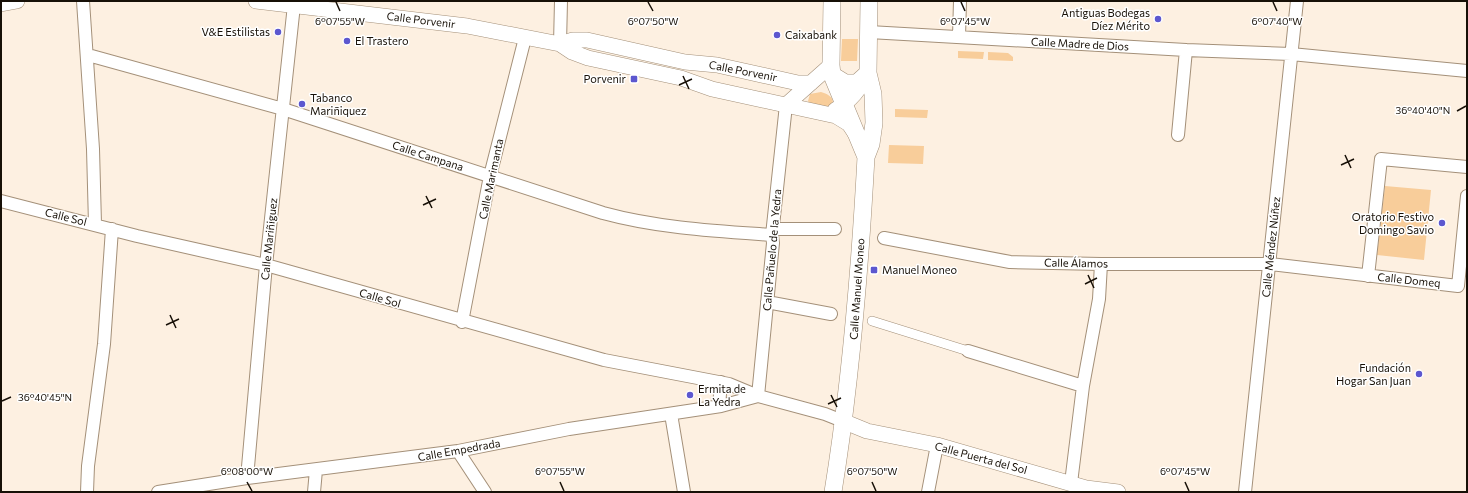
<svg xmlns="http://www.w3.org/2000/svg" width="1468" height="493" viewBox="0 0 1468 493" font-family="Commissioner,sans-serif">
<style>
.green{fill:#f8cd9a}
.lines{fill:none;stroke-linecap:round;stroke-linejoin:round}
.pedestrian-casing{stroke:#a49079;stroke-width:10}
.minor-casing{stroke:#a49079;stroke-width:14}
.tertiary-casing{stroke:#a49079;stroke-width:16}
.secondary-casing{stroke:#a49079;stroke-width:18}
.pedestrian{stroke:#fff;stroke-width:9}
.minor{stroke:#fff;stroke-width:12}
.tertiary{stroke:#fff;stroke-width:15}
.secondary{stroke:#fff;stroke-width:17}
.ticks{fill:none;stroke:#171007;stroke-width:1.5}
.poi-dot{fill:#5c57cf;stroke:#fff;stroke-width:1.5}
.labels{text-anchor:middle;stroke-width:3;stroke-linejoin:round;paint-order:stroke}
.poi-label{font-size:11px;fill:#171007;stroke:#fff;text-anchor:end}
.street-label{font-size:11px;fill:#171007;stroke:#fff}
.ticks-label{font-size:10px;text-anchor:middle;fill:#171007;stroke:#fff;stroke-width:3;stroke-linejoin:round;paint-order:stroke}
</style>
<rect width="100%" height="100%" fill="#fdf0e1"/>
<path class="green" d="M842 39H858L857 61H841Z
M958 51 984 52 983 59 958 58Z
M988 52 1008 53 1013 57V61L988 60Z
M821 92C827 94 833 96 833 103L828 108 810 104 808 101 810 94Z
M895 109 928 110 927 118 895 117Z
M889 145 924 146 923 164 888 163Z
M1385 186 1431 190 1424 260 1377 255Z"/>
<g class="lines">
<g class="pedestrian-casing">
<path id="pedestrian" d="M872 321 968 351"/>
</g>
<g class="minor-casing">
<path id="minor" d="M83 1 93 149 95 224
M869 32 1186 50 1291 54 1467 71
M959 37 960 1
M560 44 561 1
M88 55 283 109 603 213C658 228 715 231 772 235
M1178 135 1186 50
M1 201 137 236 266 265 604 360 729 384 758 396 825 414 845 422
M773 229H835
M884 238 1010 262 1101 264H1270L1458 286 1467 196
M1368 276 1381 159 1467 167
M767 302 831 314
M462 322 490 176 525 38
M968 351 1083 386
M758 396 773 243 772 235 786 105
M719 406 721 382
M671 414 684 492
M458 451 485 492
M247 478 266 265 294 5
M1071 483 1083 386 1099 299 1101 264
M87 492 88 466 104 344 112 229
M158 492 247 478 458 451 569 429 721 406 758 396
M314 492 316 470
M928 492 937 445
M1245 492 1297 1"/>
</g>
<g class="tertiary-casing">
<path id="tertiary" d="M256 1 467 26 560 44 572 52 588 58 681 78 712 89 836 116 849 124 855 133
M1 4 17 1
M560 44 573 40H587L685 62 717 65 798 83H811
M786 105 831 65
M835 110C851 101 860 89 868 73
M845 422 867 431 937 445 1086 488 1118 492"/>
</g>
<g class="secondary-casing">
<path id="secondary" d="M832 1 831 65 832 75 866 157
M832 75 845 83H857L868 73
M833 492C851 381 860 269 866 157L871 144 874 123 873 94 868 73 869 1"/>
</g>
<use href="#pedestrian" class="pedestrian"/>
<use href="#minor" class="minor"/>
<use href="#tertiary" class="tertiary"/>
<use href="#secondary" class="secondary"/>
</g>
<path class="ticks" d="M336 2 340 11M648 2 653 11M961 2 965 11M1273 2 1277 11M683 76 689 89M679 85 692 79M1457 111 1466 106M1345 155 1351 168M1341 165 1354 159M426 196 432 208M423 205 436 199M1088 275 1094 288M1085 284 1097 278M170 315 176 328M166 325 179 319M831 395 837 407M2 401 11 397M828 404 841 398M247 482 252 491M560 482 564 491M872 482 876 491M1185 482 1189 491"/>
<g class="poi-dot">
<circle cx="1158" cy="19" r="4"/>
<circle cx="278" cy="32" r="4"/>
<circle cx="777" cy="35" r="4"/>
<circle cx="347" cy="41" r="4"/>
<rect x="630" y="75" width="8" height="8" rx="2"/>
<circle cx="302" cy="104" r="4"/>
<circle cx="1442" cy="223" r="4"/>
<rect x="870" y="266" width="8" height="8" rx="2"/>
<circle cx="1419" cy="374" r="4"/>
<circle cx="690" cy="395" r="4"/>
</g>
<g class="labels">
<g class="poi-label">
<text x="1150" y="17">Antiguas Bodegas<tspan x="1150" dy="13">Díez Mérito</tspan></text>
<text x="270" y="36">V&amp;E Estilistas</text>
<text x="785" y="39" text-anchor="start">Caixabank</text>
<text x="355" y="45" text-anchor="start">El Trastero</text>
<text x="626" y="83">Porvenir</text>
<text x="310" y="102" text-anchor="start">Tabanco<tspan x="310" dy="13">Mariñiquez</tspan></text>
<text x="1434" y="221">Oratorio Festivo<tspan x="1434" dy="13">Domingo Savio</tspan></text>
<text x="882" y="274" text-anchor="start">Manuel Moneo</text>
<text x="1411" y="372">Fundación<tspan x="1411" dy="13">Hogar San Juan</tspan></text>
<text x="698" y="393" text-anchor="start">Ermita de<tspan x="698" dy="13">La Yedra</tspan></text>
</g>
<g class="street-label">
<text transform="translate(421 20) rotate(7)" y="4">Calle Porvenir</text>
<text transform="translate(1080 44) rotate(3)" y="4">Calle Madre de Dios</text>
<text transform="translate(743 71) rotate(11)" y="4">Calle Porvenir</text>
<text transform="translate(428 156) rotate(18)" y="4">Calle Campana</text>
<text transform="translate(491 179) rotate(-78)" y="4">Calle Marimanta</text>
<text transform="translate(66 217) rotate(14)" y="4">Calle Sol</text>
<text transform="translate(269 239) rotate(-84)" y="4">Calle Mariñiguez</text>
<text transform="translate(1271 247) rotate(-84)" y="4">Calle Méndez Núñez</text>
<text transform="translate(772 250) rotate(-85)" y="4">Calle Pañuelo de la Yedra</text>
<text transform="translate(1076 263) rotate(1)" y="4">Calle Álamos</text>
<text transform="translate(1409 280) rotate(6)" y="4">Calle Domeq</text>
<text transform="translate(857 289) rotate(-86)" y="4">Calle Manuel Moneo</text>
<text transform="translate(380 298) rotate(16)" y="4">Calle Sol</text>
<text transform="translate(459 450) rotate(-10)" y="4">Calle Empedrada</text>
<text transform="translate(981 458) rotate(15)" y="4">Calle Puerta del Sol</text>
</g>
</g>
<g class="ticks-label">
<text x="340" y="25">6°07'55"W</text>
<text x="653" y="25">6°07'50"W</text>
<text x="965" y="25">6°07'45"W</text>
<text x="1277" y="25">6°07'40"W</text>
<text x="1423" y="114">36°40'40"N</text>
<text x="45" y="401">36°40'45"N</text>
<text x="247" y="475">6°08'00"W</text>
<text x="560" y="475">6°07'55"W</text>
<text x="872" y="475">6°07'50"W</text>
<text x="1185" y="475">6°07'45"W</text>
</g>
<rect width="1468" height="493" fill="none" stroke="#171007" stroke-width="4"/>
</svg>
